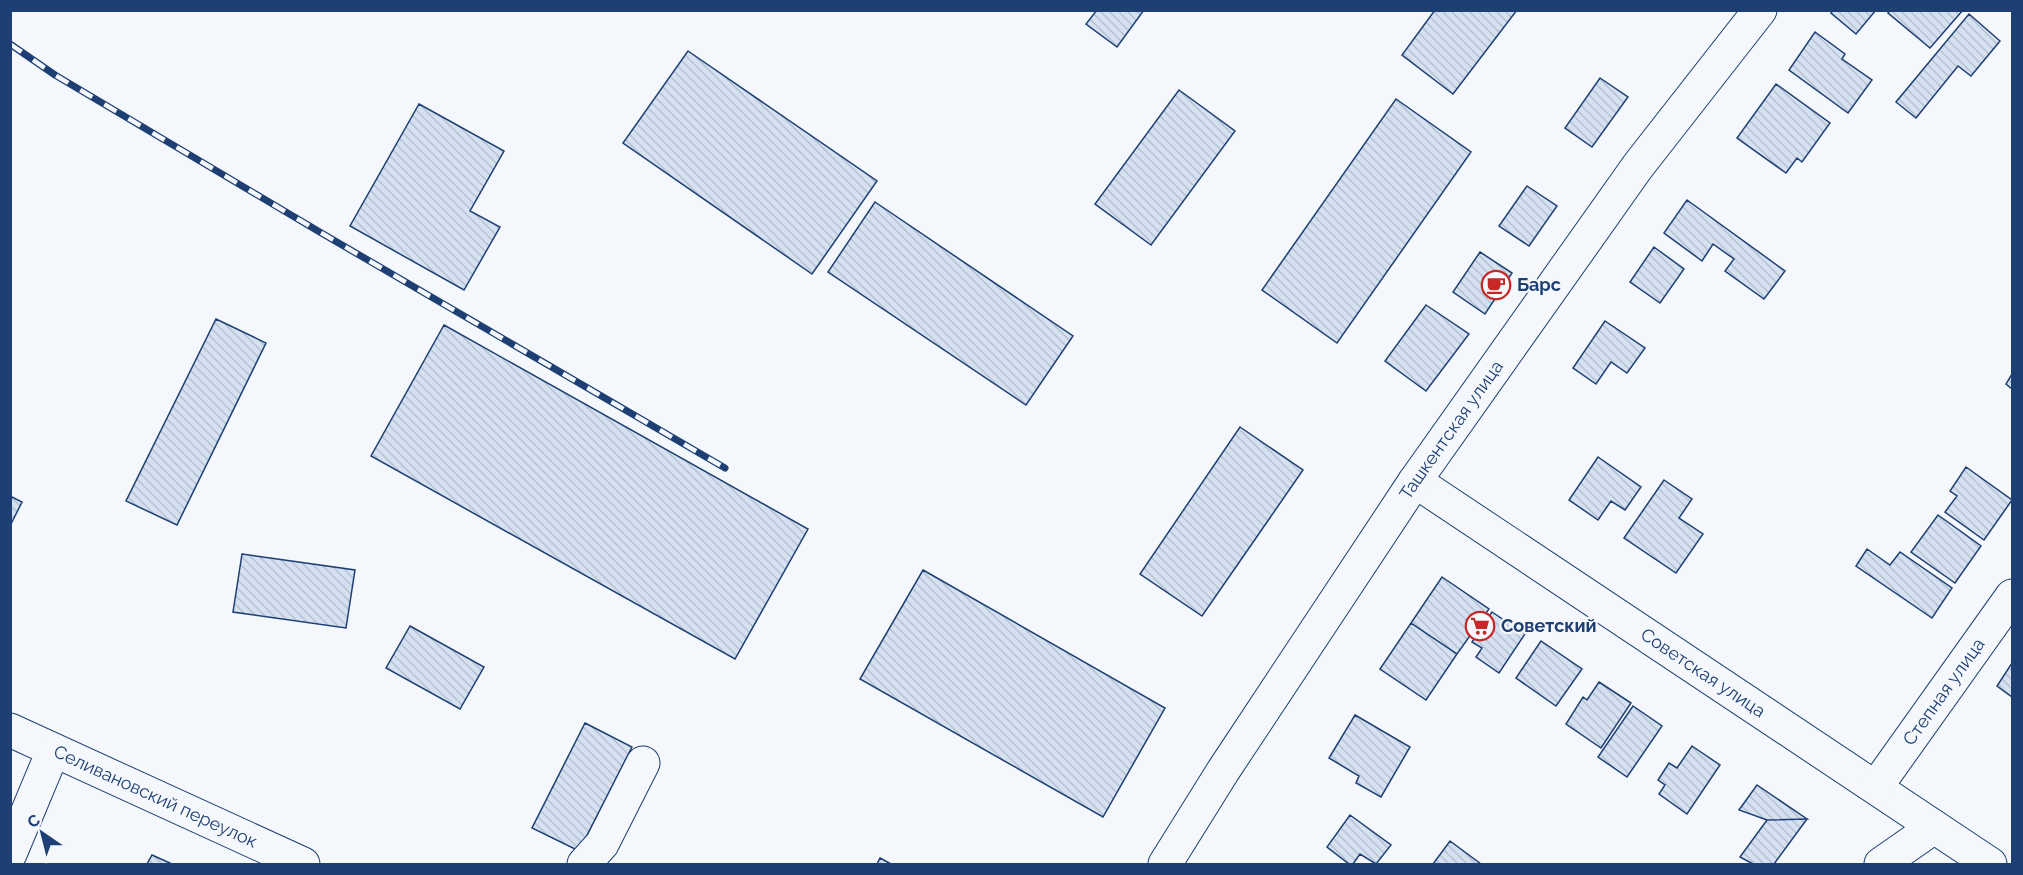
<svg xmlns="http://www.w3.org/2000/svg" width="2023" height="875" viewBox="0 0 2023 875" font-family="Raleway,sans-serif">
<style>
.building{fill:url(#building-back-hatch);stroke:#1d3f73;stroke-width:1.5}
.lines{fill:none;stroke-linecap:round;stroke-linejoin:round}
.minor-casing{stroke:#1d3f73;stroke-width:35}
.minor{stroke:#f4f7fb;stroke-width:33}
.rail-casing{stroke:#1d3f73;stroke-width:7}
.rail{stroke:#f4f7fb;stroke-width:4.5;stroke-dasharray:14;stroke-linecap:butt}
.labels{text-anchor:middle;stroke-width:4.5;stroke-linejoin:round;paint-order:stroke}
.poi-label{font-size:18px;font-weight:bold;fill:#1d3f73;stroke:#f4f7fb;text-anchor:start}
.street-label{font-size:18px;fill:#1d3f73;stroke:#f4f7fb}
</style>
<defs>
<pattern id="building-back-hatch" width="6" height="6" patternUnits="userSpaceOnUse" patternTransform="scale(1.5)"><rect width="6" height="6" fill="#d5e0f0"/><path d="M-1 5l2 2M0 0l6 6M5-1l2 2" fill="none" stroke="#b6c1d1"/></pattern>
</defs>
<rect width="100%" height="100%" fill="#f4f7fb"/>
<path class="building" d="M1097 10H1144L1117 47 1086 24Z
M1435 10H1517L1453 94 1402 55Z
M1833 10H1876L1856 34 1831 13Z
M1890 10H1963L1930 48 1888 13Z
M1969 14 2000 41 1971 76 1958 66 1916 118 1896 102Z
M1815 32 1845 54 1842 59 1872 80 1848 113 1789 70Z
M688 51 877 181 812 274 623 143Z
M1600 78 1628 97 1592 147 1565 128Z
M1776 84 1830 123 1802 162 1797 158 1786 173 1737 138Z
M1179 90 1235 131 1151 245 1095 204Z
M1396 99 1471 152 1337 343 1262 290Z
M419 104 504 151 470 211 500 227 464 290 350 226Z
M1527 186 1557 206 1529 246 1499 226Z
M1687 200 1785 271 1764 299 1725 271 1734 259 1713 244 1702 261 1664 233Z
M875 202 1073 336 1026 405 828 272Z
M1654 247 1684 269 1660 303 1630 282Z
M1480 252 1512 273 1485 314 1453 292Z
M1426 305 1469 334 1426 391 1385 361Z
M216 319 266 343 177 525 126 501Z
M1605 321 1645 348 1627 373 1611 362 1596 384 1573 368Z
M444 325 808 529 735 659 371 456Z
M2012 374V389L2006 384Z
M1240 427 1303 470 1202 616 1140 574Z
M1598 457 1641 487 1625 510 1611 501 1598 520 1569 500Z
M1966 467 2012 500 1984 540 1945 512 1957 496 1950 491Z
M1664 480 1692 499 1679 518 1703 534 1676 573 1624 538Z
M10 496 22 502 10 526Z
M1938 515 1981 546 1955 583 1911 552Z
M1867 549 1890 565 1900 552 1952 588 1932 618 1856 566Z
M242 554 355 570 346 628 233 612Z
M923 570 1165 708 1103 817 860 679Z
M1442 577 1489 609 1457 654 1411 623Z
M1492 612 1525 634 1499 673 1476 657 1482 648 1472 642Z
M1411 623 1457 654 1426 700 1380 669Z
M410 626 484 667 460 709 386 668Z
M1541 641 1582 669 1556 706 1516 678Z
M2012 663V697L1997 686Z
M1599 682 1631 703 1601 748 1566 724 1583 697 1587 700Z
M1633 706 1662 726 1627 777 1598 757Z
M1355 715 1410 747 1381 797 1356 783 1359 776 1329 758Z
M585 723 632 747 579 851 532 828Z
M1692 746 1720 765 1687 814 1659 794 1665 785 1658 780 1669 763 1677 768Z
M1757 785 1807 819 1767 820 1739 810Z
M1350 815 1391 845 1376 864 1360 854 1353 864H1349L1327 847Z
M1807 819 1774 864H1753L1740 857 1767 820Z
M1450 841 1481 864H1433Z
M152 855 172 864H147Z
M880 858 891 864H877Z"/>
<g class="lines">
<g class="minor-casing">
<g id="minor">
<path id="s1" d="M1415 481 1990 864"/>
<path id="s2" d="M10 730 303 864"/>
<path id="s3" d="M1876 787 2012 596"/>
<path d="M10 854 53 751"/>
<path d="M584 864 602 844 643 763"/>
<path id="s4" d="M1165 864 1223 771 1415 481 1638 166 1760 10"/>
<path d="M1881 864 1934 827"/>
</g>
</g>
<use href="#minor" class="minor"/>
<g class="rail-casing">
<path id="rail" d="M10 44 55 75 318 231 725 468"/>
</g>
<use href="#rail" class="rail"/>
</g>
<defs>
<g id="cafe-ring" transform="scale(1.5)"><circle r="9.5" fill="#f4f7fb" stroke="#c62828" stroke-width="1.5"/><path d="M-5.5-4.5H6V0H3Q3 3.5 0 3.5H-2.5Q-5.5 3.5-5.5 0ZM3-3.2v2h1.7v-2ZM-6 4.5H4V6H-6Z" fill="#c62828"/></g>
<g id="supermarket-ring" transform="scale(1.5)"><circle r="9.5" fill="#f4f7fb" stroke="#c62828" stroke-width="1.5"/><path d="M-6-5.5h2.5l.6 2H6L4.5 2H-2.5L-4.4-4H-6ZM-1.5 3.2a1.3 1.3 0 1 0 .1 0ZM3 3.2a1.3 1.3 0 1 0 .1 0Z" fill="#c62828"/></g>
</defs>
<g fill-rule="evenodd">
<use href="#cafe-ring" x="1496" y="285"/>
<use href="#supermarket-ring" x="1480" y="626"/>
</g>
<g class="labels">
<g class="poi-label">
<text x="1517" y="291">Барс</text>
<text x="1501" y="632">Советский</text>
</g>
<g class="street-label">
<text dy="6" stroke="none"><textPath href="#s4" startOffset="520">Ташкентская улица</textPath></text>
<text dy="6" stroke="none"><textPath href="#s1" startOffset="346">Советская улица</textPath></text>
<text dy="6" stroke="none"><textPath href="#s3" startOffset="117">Степная улица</textPath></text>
<text dy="6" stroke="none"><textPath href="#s2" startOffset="160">Селивановский переулок</textPath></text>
</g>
</g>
<rect width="2023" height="875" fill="none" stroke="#1d3f73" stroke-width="24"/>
<g transform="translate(42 833) rotate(325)" stroke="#f4f7fb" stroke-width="4.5" paint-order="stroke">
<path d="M0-4.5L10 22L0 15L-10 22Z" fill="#1d3f73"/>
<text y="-9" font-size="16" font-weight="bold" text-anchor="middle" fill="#1d3f73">С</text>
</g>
</svg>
